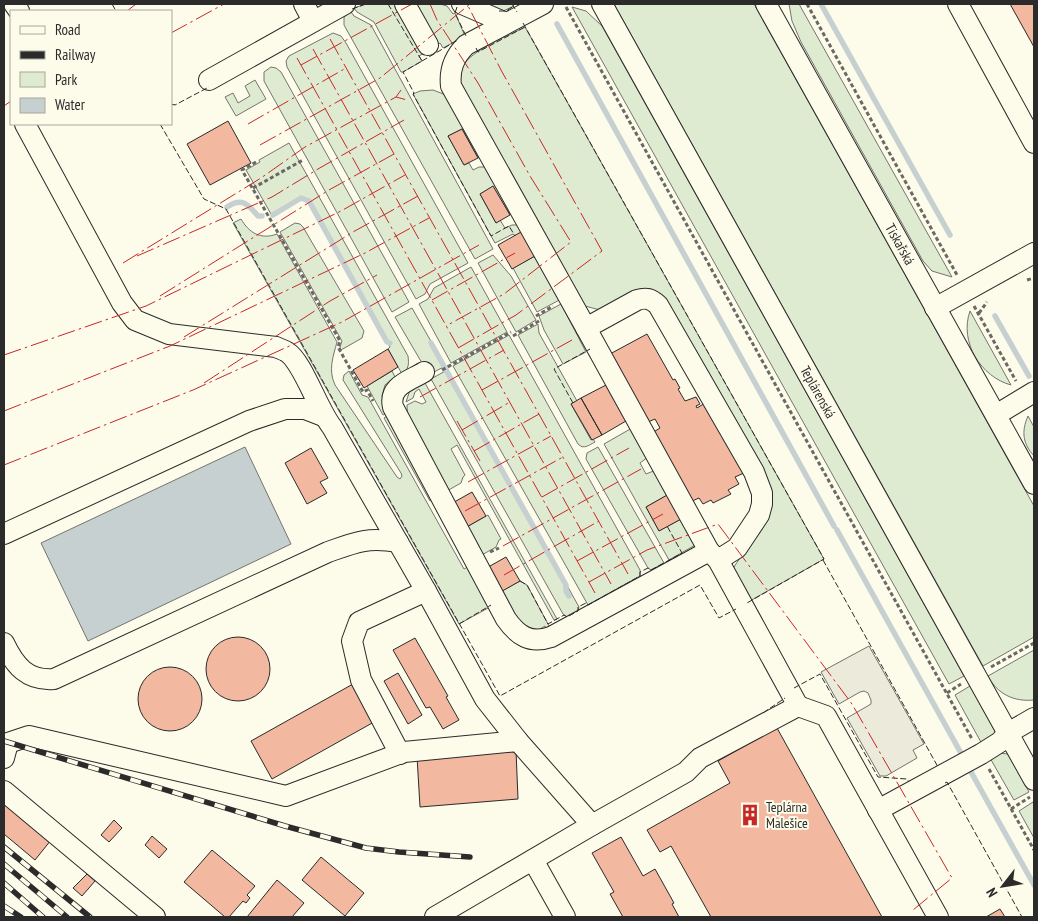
<svg xmlns="http://www.w3.org/2000/svg" width="1038" height="921" viewBox="0 0 1038 921" font-family="'PT Sans Narrow',sans-serif">
<style>
.green{fill:#deebd1;stroke:#74746e}
.parking{fill:#eceadb;stroke:#74746e}
.water{fill:#c7d0d0;stroke:#74746e}
.lines{fill:none;stroke-linecap:round;stroke-linejoin:round}
.stream{stroke:#c7d0d0;stroke-width:5.5}
.building{fill:#f2b8a0;stroke:#2b2b2b}
.minor-casing{stroke:#2b2b2b;stroke-width:22}
.path{stroke:#6a6964;stroke-width:3;stroke-dasharray:4 2.5;stroke-linecap:butt}
.minor{stroke:#fdfbea;stroke-width:20}
.rail-casing{stroke:#2b2b2b;stroke-width:5.5}
.rail{stroke:#fdfbea;stroke-width:4;stroke-dasharray:11;stroke-linecap:butt}
.fence{stroke:#2b2b2b;stroke-width:1;stroke-dasharray:6 2.5;stroke-linecap:butt}
.power{stroke:#c62828;stroke-width:1;stroke-dasharray:18 4 2.5 4;stroke-linecap:butt}
.labels{text-anchor:middle;stroke-width:4;stroke-linejoin:round;paint-order:stroke}
.street-label{font-size:14px;fill:#2b2b2b;stroke:#fdfbea}
.poi-label{font-size:14px;fill:#2b2b2b;stroke:#fdfbea;text-anchor:start}
</style>
<rect width="100%" height="100%" fill="#fdfbea"/>
<path class="green" d="M366 4H394L400 5 426 52 419 56 422 61 403 72H401L374 22 357 12 354 8Z
M409 4H440L447 6 453 14 455 13 465 36 443 48 440 43 434 47Z
M489 4H512L514 6 501 12 494 9Z
M614 4H754L1034 506V637L983 666Z
M789 4H799L952 277 932 271 923 261 801 42 792 21Z
M572 7 586 11 602 26 964 676 949 684Z
M351 12 354 16 371 25 493 249 475 259 344 25V17Z
M525 27 824 559 748 602 733 570 734 567C750 541 779 521 770 487L665 299C658 290 652 288 641 289L600 310 585 306 460 90C460 83 459 73 462 67 471 50 508 36 525 27Z
M333 33 341 36 346 43 468 263 430 284 425 294 416 299 287 67 286 61 289 56Z
M271 67 276 68 281 72 409 302 392 312 264 81V72Z
M255 80 266 99 236 116 225 97 233 93 238 103 250 96 245 86Z
M433 90 446 95 480 157 478 158 462 129 448 136 464 165 469 163 473 170 479 167H487L512 213 510 215 493 187 480 194 496 223 500 220 505 228 512 225H520L563 298 537 312 513 268 535 256 513 234 495 243 413 94 420 91Z
M289 143 408 356C409 364 409 369 402 374L388 349 390 347 309 199 301 197 271 214 246 170 260 162 259 160Z
M241 219C249 233 261 240 277 234L337 342C333 357 328 370 335 385L397 477 400 479 402 476 401 473 343 380 344 375 349 371 362 395 368 397 464 569 473 564 490 607 459 624 233 223Z
M295 223 300 224 303 227 364 331 362 338 341 350 340 347 342 341 280 232Z
M493 255 511 276 536 320 516 332 478 263Z
M471 267 507 332 451 363 419 304 428 299 434 288Z
M561 304 586 352 563 364 544 330 539 316Z
M412 308 445 366 429 375 395 317Z
M970 311 1011 385C981 377 959 342 970 311Z
M538 324 539 333 577 401 571 404 591 440 593 439 595 442C589 445 584 450 578 444L518 335Z
M509 335 640 570V576L588 605 453 366Z
M447 370 579 607 578 611 567 617 563 614 431 379Z
M392 371 395 377 385 385 382 396 389 412 383 415 367 386Z
M421 383H425L557 619 554 620 457 445 451 449 465 475 463 477 461 483 445 492 408 424 407 405 415 401 422 404 426 402 419 389 415 392 413 398 406 402 410 390Z
M390 414 436 497 430 501 384 418Z
M1028 416 1034 427V456C1023 444 1021 432 1028 416Z
M632 428 648 457 640 463 646 474 656 470 669 494 646 507 659 531 683 518 697 544 669 560 604 444Z
M598 447 664 563 651 570 648 568 586 459 587 453Z
M488 515 501 539 499 540 496 547 480 556 465 528Z
M520 581 527 585 548 624 550 628 547 630 545 626 537 631 519 622 498 593Z
M1034 650V700C1014 702 997 694 988 676Z
M970 686 995 731 993 738 982 744 955 695Z
M999 753 1008 754 1029 792 1014 800 990 758Z
M1033 802 1034 806V838L1019 811Z"/>
<path class="parking" d="M869 646 924 744 913 750 917 758 886 776H880L847 718 871 704V700L868 693 864 691 860 692 839 704 821 672Z"/>
<path class="water" d="M245 447 291 544 88 641 41 543Z"/>
<g class="lines">
<path class="stream" d="M821 4 950 235
M557 24 834 526
M227 207C242 197 248 204 258 216H262
M273 215 301 198 309 201 387 342 390 343
M995 316 1029 376
M431 343 566 585V591L569 596
M837 530 962 755
M971 772 1034 885"/>
</g>
<path class="building" d="M1010 4H1034V47Z
M228 121 251 163 210 185 187 144Z
M462 129 478 158 464 165 448 136Z
M493 186 510 215 496 223 480 194Z
M521 232 535 256 512 269 498 245Z
M647 334 673 380 675 379 680 388 678 389 685 401 696 397 700 404 696 406 697 408 705 403 744 473 735 477 739 484 728 490 731 494 713 503 711 500 703 504 699 498 690 502 652 433 660 428 655 419 648 422 610 354Z
M388 349 398 367 364 388 353 370Z
M606 385 626 421 602 435 581 398Z
M581 398 602 435 592 440 571 404Z
M311 448 328 478 320 482 327 493 307 504 285 463Z
M472 492 486 516 463 529 449 505Z
M669 494 683 518 659 531 646 507Z
M506 557 520 581 497 594 483 570Z
M206 669a32 32 0 1 1 64 0a32 32 0 1 1-64 0Z
M415 638 448 696 446 697 459 720 443 729 430 707 426 708 393 650Z
M138 699a32 32 0 1 1 64 0a32 32 0 1 1-64 0Z
M398 673 422 715 408 724 384 681Z
M353 684 374 722 272 779 251 741Z
M777 728 882 917H711L671 846 660 852 647 830 730 783 718 761Z
M516 750 518 799 420 807 417 756Z
M4 801 51 840 35 860 4 834Z
M114 820 122 828 109 842 101 835Z
M152 836 167 849 159 858 145 845Z
M621 837 643 876 655 869 674 903 672 904 679 917H623L610 894 614 892 592 853Z
M212 850 255 886 247 895 250 898 246 903 243 901 229 917H225L184 882Z
M321 857 364 893 345 916 302 880Z
M87 874 95 881 82 896 73 888Z
M277 880 304 903 292 917H247Z
M1000 909 1005 917H986Z"/>
<g class="lines">
<g class="minor-casing">
<g id="minor">
<path d="M14 4 19 11"/>
<path d="M304 4 313 21"/>
<path d="M405 4 428 45"/>
<path d="M462 4 506 23"/>
<path d="M543 4 466 45C454 57 449 69 451 86L586 328 637 300C647 297 651 299 658 305L754 472 762 493V504L759 515 737 548 718 560"/>
<path id="s1" d="M602 4 1034 780"/>
<path id="s2" d="M766 4 1034 484"/>
<path d="M958 4 1034 143"/>
<path d="M209 80 345 4"/>
<path d="M25 124 122 303 135 320 169 334 276 347C280 349 284 350 287 352 303 362 317 408 332 427L426 591"/>
<path d="M935 308 1034 253"/>
<path d="M586 328 709 551 718 560 798 706"/>
<path d="M424 372C409 381 388 386 393 407L506 619C518 636 530 644 551 637L709 551"/>
<path d="M996 415 1034 392"/>
<path d="M4 534 249 421 285 409H305L323 416"/>
<path d="M4 643C15 666 27 681 54 679L328 552C356 542 367 537 398 542"/>
<path d="M400 754 361 680 352 641 359 622 426 591 485 699 518 741"/>
<path d="M4 758 8 743 29 736 286 796 404 752 518 741 592 825"/>
<path d="M4 791 155 917"/>
<path d="M878 810 981 754 1000 742 1008 733 1034 718"/>
<path d="M533 860 565 917"/>
<path d="M435 917 592 825 686 772 700 758 798 706 826 716 938 917"/>
</g>
</g>
<path class="path" d="M807 4 957 275
M566 7 972 739
M256 162 242 170 340 341 338 347 363 392 367 390 373 401
M253 188 303 160
M1027 280 1034 278
M974 306 1016 381
M979 313 987 302
M536 316 553 306
M513 336 539 321
M442 370 511 332
M490 552 499 548
M991 667 1034 643
M947 693 961 684
M989 769 1034 850
M1011 809 1030 797"/>
<use href="#minor" class="minor"/>
<g class="rail-casing">
<path id="rail" d="M4 741 285 826 366 848 399 852 470 857
M4 847 90 917
M4 864 67 917
M4 883 43 917
M4 906 21 917"/>
</g>
<use href="#rail" class="rail"/>
<path class="fence" d="M112 4 116 11
M388 4 422 61 403 72 414 93 413 94 491 236 509 226 515 236
M512 4 517 12
M457 7 455 13 466 36
M352 9 366 4
M499 11H506L514 6
M523 23 824 559 747 603
M476 48 478 52 525 27
M422 61 458 40
M171 104 175 105 209 87
M160 124 204 199 226 209 500 696 700 585 719 618 736 609
M573 403 554 369 590 349
M823 560 938 767
M520 581 527 585 548 624 564 615 567 617 578 611V607L586 603 588 605 640 576V572L648 568 651 570 682 553 667 526
M459 624 491 605
M794 688 820 674 878 777 907 779 909 782
M763 713 785 698
M945 783 947 782 1022 917"/>
<path class="power" d="M430 4 437 20 478 83 530 176 571 242 504 294 446 326
M127 11 136 4
M171 33 224 4
M330 39 628 574
M313 49 611 584
M297 58 595 593
M301 65 412 4
M401 90 396 97 407 100
M4 106 11 101
M248 124 346 68
M260 145 380 78 470 4
M137 256 272 197 318 169 404 120
M123 263 261 178 305 147 396 97
M160 296 329 190 394 154
M432 300 515 253
M184 337 353 232 418 196
M458 348 516 315 602 251 501 70 467 4
M4 355 146 306 341 211 405 175
M204 383 330 301 377 275
M482 390 572 340
M420 397 504 350
M4 411 170 346 365 253 429 218
M457 421 480 461
M462 430 510 402
M474 451 539 414
M4 465 193 390 342 322 479 245
M468 482 551 436
M542 497 629 448
M465 511 563 457
M503 546 641 469
M577 561 663 514
M504 575 599 521
M589 582 647 550 718 524 852 704 952 878 913 910"/>
</g>
<defs>
<g id="building-bare" transform="scale(1.725)"><path d="M-4-6H4V6H1V3H-1V6H-4ZM-2.5-4.3h1.7v1.8h-1.7ZM.8-4.3h1.7v1.8H.8ZM-2.5-1h1.7V.8h-1.7ZM.8-1h1.7V.8H.8Z" fill="#c62828" stroke="#fdfbea" stroke-width="2.5" paint-order="stroke"/></g>
</defs>
<g fill-rule="evenodd">
<use href="#building-bare" x="750" y="815"/>
</g>
<g class="labels">
<g class="street-label">
<text dy="5" stroke="none"><textPath href="#s2" startOffset="275">Tiskařská</textPath></text>
<text dy="5" stroke="none"><textPath href="#s1" startOffset="444">Teplárenská</textPath></text>
</g>
<g class="poi-label">
<text x="766" y="812">Teplárna<tspan x="766" dy="16">Malešice</tspan></text>
</g>
</g>
<rect width="1038" height="921" fill="none" stroke="#2b2b2b" stroke-width="10"/>
<rect x="10" y="10" width="162" height="115" fill="#fdfbea" stroke="#a9a89e"/>
<rect x="20" y="26" width="25" height="8" fill="#fdfbea" stroke="#a9a89e"/>
<text x="55" y="35" font-size="15" fill="#2b2b2b">Road</text>
<rect x="20" y="51" width="25" height="8" fill="#2b2b2b" stroke="#a9a89e"/>
<text x="55" y="60" font-size="15" fill="#2b2b2b">Railway</text>
<rect x="20" y="72" width="25" height="15" fill="#deebd1" stroke="#a9a89e"/>
<text x="55" y="85" font-size="15" fill="#2b2b2b">Park</text>
<rect x="20" y="98" width="25" height="15" fill="#c7d0d0" stroke="#a9a89e"/>
<text x="55" y="110" font-size="15" fill="#2b2b2b">Water</text>
<g transform="translate(1003 886) rotate(239)" stroke="#fdfbea" stroke-width="4" paint-order="stroke">
<path d="M0-4L9 19L0 12L-9 19Z" fill="#2b2b2b"/>
<text y="-8" font-size="14" font-weight="bold" text-anchor="middle" fill="#2b2b2b">N</text>
</g>
</svg>
